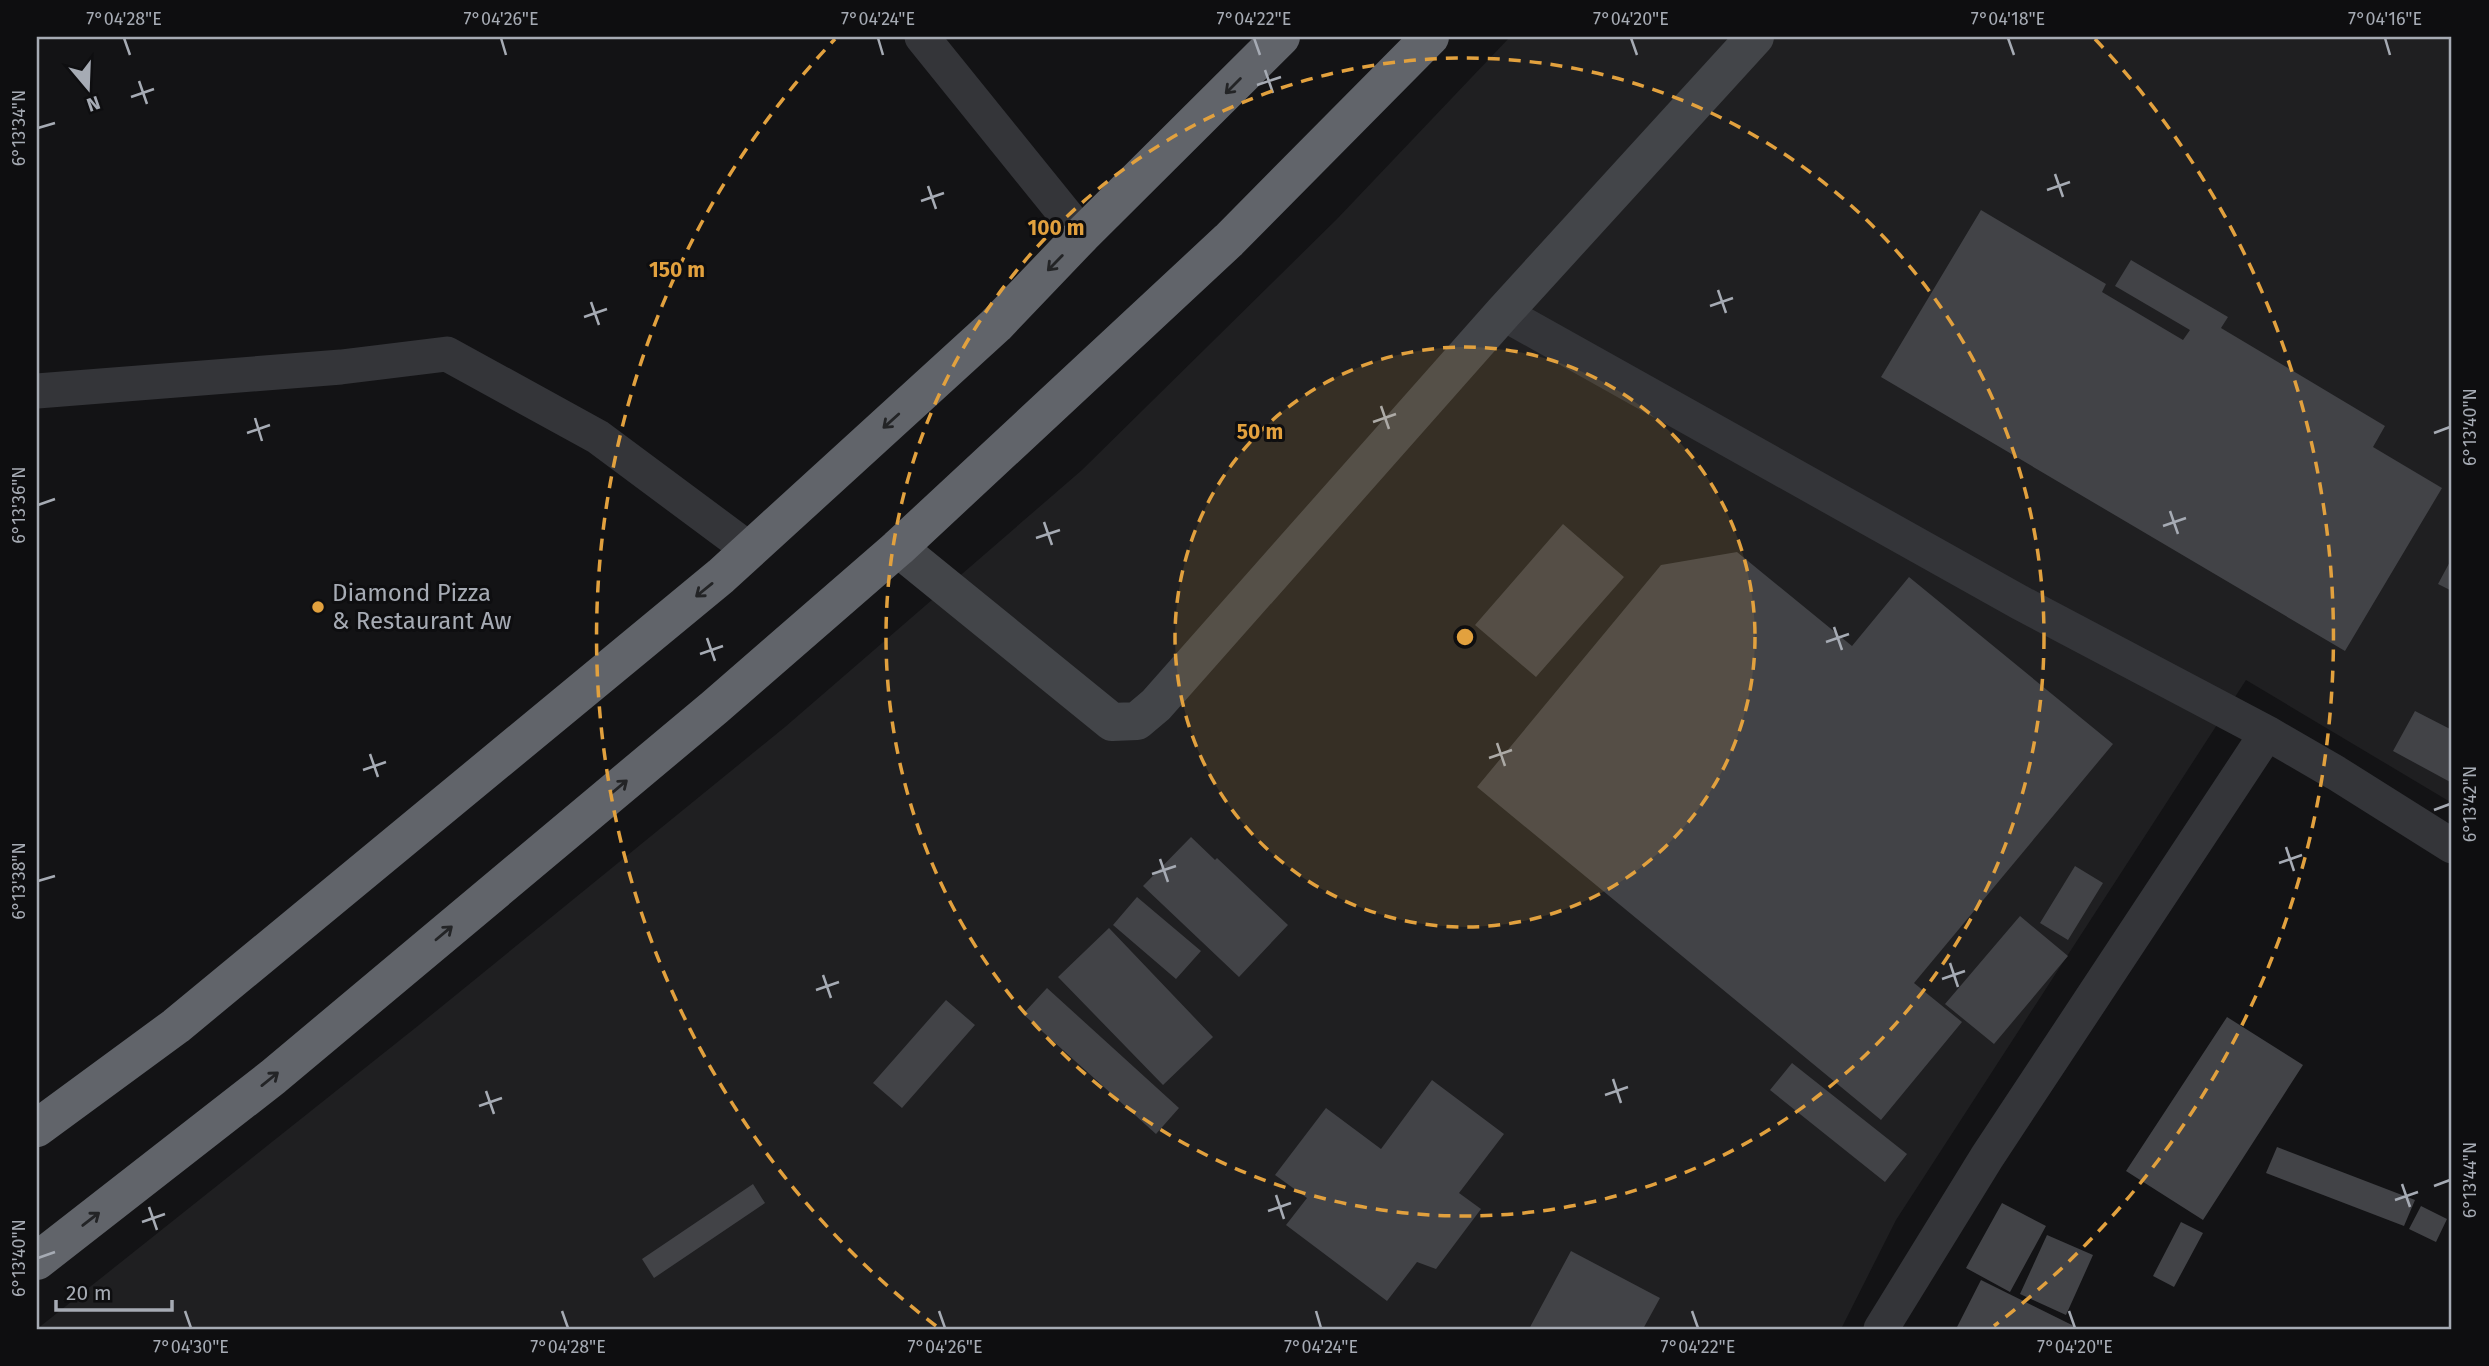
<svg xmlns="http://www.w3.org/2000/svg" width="2489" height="1366" viewBox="0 0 2489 1366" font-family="'Fira Sans',sans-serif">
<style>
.built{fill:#1f1f21}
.building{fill:#424347}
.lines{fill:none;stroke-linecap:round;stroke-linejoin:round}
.street{stroke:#343539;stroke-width:35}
.secondary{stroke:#434549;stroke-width:38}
.highway{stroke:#61646a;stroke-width:38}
.oneway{stroke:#232426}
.ticks{fill:none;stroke:#a6abb4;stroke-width:2.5}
.ring{fill:none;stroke:#e2a13e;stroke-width:3.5;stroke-dasharray:12 9}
.poi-dot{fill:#e2a13e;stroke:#0e0e10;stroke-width:2.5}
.labels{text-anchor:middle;stroke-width:6;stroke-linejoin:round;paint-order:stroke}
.poi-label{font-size:24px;fill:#a6abb4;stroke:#0e0e10;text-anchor:start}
.centre{fill:#e2a13e;stroke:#0e0e10;stroke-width:3.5}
.ring-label{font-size:21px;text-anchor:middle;font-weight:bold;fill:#e2a13e;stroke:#0e0e10;stroke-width:6;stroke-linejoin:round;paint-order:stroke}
.neatline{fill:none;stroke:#a6abb4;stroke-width:2.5}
.ticks-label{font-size:18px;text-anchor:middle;fill:#a6abb4}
</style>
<rect width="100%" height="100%" fill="#131315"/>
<path class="built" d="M1510 37H2452V803L2246 680 1896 1220 1841 1329H37L419 1025 785 727 1082 470 1337 219Z"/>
<path class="building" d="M1981 210 2106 284 2102 292 2183 340 2190 330 2115 286 2131 260 2228 317 2221 328 2385 426 2373 447 2442 488 2345 651 1881 377Z
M1563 524 1624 577 1536 677 1475 625Z
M1737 552 1852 646 1909 577 2113 744 1914 983 1962 1022 1881 1120 1477 787 1661 565Z
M2452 558V591L2438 584Z
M2415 711 2452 730V783L2393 751Z
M1191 837 1215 860 1217 858 1288 925 1239 977 1143 886Z
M2075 866 2103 883 2068 940 2040 923Z
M1137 897 1201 951 1176 979 1113 925Z
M2020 916 2068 956 1994 1044 1945 1004Z
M1109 928 1213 1037 1163 1085 1058 977Z
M1047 988 1179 1108 1156 1134 1023 1014Z
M946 1000 975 1025 902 1108 873 1083Z
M2227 1017 2303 1065 2203 1220 2126 1171Z
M1792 1063 1907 1154 1885 1182 1770 1090Z
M1432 1080 1504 1134 1459 1193 1481 1209 1436 1269 1417 1262 1387 1301 1286 1225 1307 1198 1275 1175 1326 1108 1381 1149Z
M2277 1147 2415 1200 2404 1226 2266 1173Z
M753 1184 765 1203 654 1278 642 1259Z
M2002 1203 2046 1226 2010 1292 1966 1268Z
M2421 1206 2447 1219 2436 1242 2409 1229Z
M2181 1222 2203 1233 2174 1287 2153 1276Z
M2047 1235 2093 1255 2066 1315 2020 1294Z
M1571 1251 1660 1298 1643 1329H1529Z
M1981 1280 2080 1329H1956Z"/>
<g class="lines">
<path class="street" d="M922 37 1082 235
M1503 313 2019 602 2267 733 2336 773 2452 846
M37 391 341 367 447 354 598 437 750 550
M1881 1329 1987 1157 2267 733"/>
<path class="secondary" d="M898 548 1112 722 1137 721 1156 705 1503 313 1755 37"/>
<path class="highway" d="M37 1128 176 1026 721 576 996 325 1082 235 1281 37
M37 1261 273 1077 715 707 898 548 1229 240 1430 37"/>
</g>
<defs><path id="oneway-shaft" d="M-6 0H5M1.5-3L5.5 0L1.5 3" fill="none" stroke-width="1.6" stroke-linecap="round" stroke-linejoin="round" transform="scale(1.75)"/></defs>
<g class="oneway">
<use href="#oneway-shaft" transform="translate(1233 86) rotate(135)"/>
<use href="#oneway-shaft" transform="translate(1055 263) rotate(134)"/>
<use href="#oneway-shaft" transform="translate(891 421) rotate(138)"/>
<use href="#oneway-shaft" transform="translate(704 590) rotate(141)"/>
<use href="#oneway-shaft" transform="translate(619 787) rotate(-40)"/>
<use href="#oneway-shaft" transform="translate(444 933) rotate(-40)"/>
<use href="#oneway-shaft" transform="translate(270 1079) rotate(-39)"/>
<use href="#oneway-shaft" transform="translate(91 1219) rotate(-38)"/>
</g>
<path class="ticks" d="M124 38 130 55M501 38 506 55M878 38 883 55M1254 38 1260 55M1631 38 1637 55M2008 38 2014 55M2385 38 2390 55M1265 70 1273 93M139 81 147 104M1257 85 1281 77M131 97 154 89M38 128 55 123M2055 174 2063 197M928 186 936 209M2047 190 2070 182M921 201 944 193M1718 290 1726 313M591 302 599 325M1710 306 1733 298M584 317 607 309M1381 406 1389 429M255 418 262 441M1373 422 1396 414M247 433 270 425M2434 433 2450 427M38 505 55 499M2170 511 2178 534M1044 522 1052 545M2163 526 2186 518M1036 538 1060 530M1834 627 1842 650M707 638 715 661M1826 642 1849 634M700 654 723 646M1497 743 1505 766M370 754 378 777M1489 758 1512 750M363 770 386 762M2434 810 2450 804M2286 847 2294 871M1160 859 1168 882M2279 863 2302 855M1152 874 1176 866M38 881 55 876M1950 963 1958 987M823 975 831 998M1942 979 1965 971M816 990 839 982M1613 1079 1621 1103M486 1091 494 1114M1605 1095 1628 1087M479 1106 502 1098M2402 1184 2410 1207M2434 1186 2450 1180M1276 1195 1284 1219M2395 1200 2418 1192M149 1207 157 1230M1268 1211 1291 1203M142 1222 165 1214M38 1258 55 1252M185 1311 191 1328M562 1311 568 1328M939 1311 945 1328M1316 1311 1321 1328M1692 1311 1698 1328M2069 1311 2075 1328"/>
<circle cx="1465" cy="637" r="290" fill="#e2a13e" fill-opacity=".12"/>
<g class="ring">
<circle cx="1465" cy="637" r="290"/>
<circle cx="1465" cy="637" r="579"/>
<path d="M936 1326A869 869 0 0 1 835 39M2095 39A869 869 0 0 1 1994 1326"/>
</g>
<circle class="poi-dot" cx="318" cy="607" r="7"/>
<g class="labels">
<g class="poi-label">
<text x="332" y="601">Diamond Pizza<tspan x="332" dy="28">&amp; Restaurant Aw</tspan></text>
</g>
</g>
<circle cx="1465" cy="637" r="10" class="centre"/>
<g class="ring-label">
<text x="1056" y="235">100 m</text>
<text x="677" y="277">150 m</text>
<text x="1260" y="439">50 m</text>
</g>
<rect width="2489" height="1366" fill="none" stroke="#0e0e10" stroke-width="77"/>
<g transform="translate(88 88) rotate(161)" stroke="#0e0e10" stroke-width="5" paint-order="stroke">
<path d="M0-5L12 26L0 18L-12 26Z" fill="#a6abb4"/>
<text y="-10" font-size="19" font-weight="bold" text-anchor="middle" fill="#a6abb4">N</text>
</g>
<path d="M56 1300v10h116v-10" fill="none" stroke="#a6abb4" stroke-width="3.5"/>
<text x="66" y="1300" font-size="21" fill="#a6abb4" stroke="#0e0e10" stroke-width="5" paint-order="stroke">20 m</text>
<rect x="38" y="38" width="2412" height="1290" class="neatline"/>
<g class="ticks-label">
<text x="124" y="25">7°04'28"E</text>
<text x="501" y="25">7°04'26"E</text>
<text x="878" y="25">7°04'24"E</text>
<text x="1254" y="25">7°04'22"E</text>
<text x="1631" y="25">7°04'20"E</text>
<text x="2008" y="25">7°04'18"E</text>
<text x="2385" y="25">7°04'16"E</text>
<text transform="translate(19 128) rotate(-90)" y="6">6°13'34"N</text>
<text transform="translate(2470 427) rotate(-90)" y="6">6°13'40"N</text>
<text transform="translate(19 505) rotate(-90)" y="6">6°13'36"N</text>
<text transform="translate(2470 804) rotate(-90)" y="6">6°13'42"N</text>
<text transform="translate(19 881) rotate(-90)" y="6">6°13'38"N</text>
<text transform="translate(2470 1180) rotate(-90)" y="6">6°13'44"N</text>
<text transform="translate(19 1258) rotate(-90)" y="6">6°13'40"N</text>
<text x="191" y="1353">7°04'30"E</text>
<text x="568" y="1353">7°04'28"E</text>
<text x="945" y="1353">7°04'26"E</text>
<text x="1321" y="1353">7°04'24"E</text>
<text x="1698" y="1353">7°04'22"E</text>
<text x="2075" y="1353">7°04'20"E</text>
</g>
</svg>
